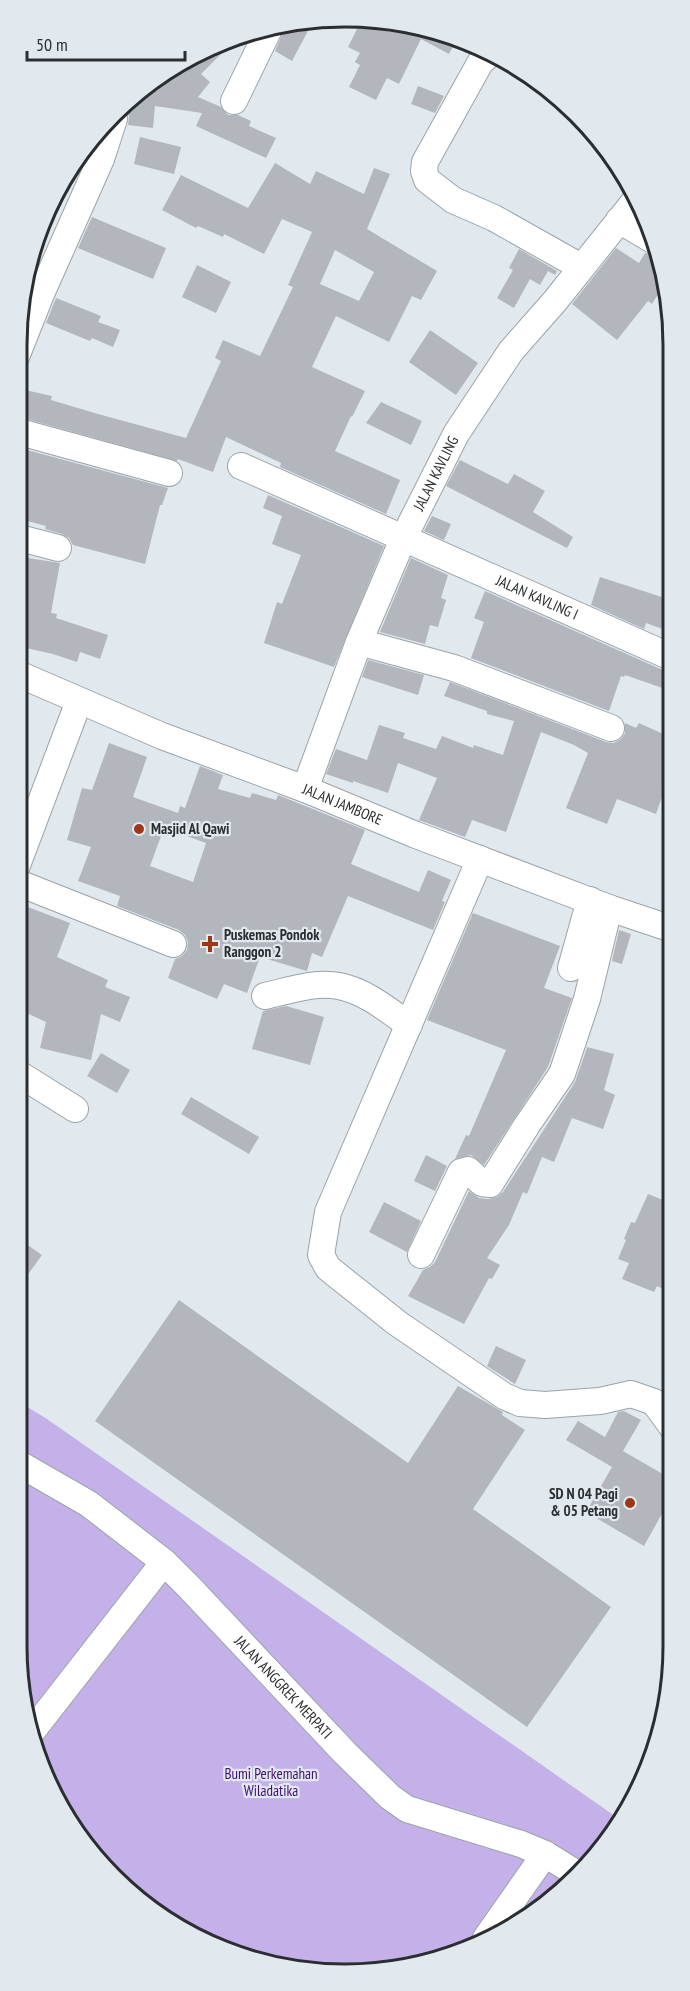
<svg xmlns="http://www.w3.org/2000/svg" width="690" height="1991" viewBox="0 0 690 1991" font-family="'PT Sans Narrow',sans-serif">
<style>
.green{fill:#c5b1ea}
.building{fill:#b3b6bd;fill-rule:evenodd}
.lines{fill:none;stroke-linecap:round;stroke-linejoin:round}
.minor-casing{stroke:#9ba3a8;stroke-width:28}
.minor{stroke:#fff;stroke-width:26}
.poi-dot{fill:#9e361a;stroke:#e1e9ef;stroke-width:2}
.labels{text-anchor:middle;stroke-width:4.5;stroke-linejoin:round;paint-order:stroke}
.street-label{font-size:15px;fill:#2b2e30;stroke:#e1e9ef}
.poi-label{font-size:15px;font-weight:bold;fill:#2b2e30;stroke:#e1e9ef;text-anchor:start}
.park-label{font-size:15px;fill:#430d76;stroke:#e1e9ef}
.rim{fill:none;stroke:#2b2e30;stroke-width:3}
</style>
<rect width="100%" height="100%" fill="#e1e9ef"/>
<path class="green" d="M16 1400 47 1419 622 1821 618 1829 528 1919 430 1963 302 1972 199 1940 98 1863 41 1771 17 1646Z"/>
<path class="building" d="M292 23 308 31 292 61 275 51 286 25Z
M360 23 430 28 457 39 449 54 421 39 399 84 387 78 376 100 349 87 360 65 355 62 360 53 348 47Z
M232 43 201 74 210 82 198 97 221 107 228 115H238L251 121 249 126 276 138 266 158 196 126 202 113 155 106 153 128 128 125 129 116 125 109 180 61Z
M418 86 444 96 435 113 411 104Z
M140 137 181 147 174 174 134 164Z
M275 163 310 184 316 171 364 194 374 168 390 174 367 229 437 271 421 300 412 296 389 342 336 316 312 367 365 391 352 417 351 416 335 451 400 480 386 514 280 467 281 463 226 437 213 472 178 459 177 461 16 416V388L52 396 51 400 98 414 186 438 221 361 215 358 223 340 260 356 293 287 288 285 312 232 282 219 264 254 224 234 223 237 198 226 196 228 162 210 181 175 248 208ZM335 250 374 272 359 301 320 284Z
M92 217 166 248 153 279 78 248Z
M616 248 639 263 645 253H656L665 283 652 304 648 301 617 340 572 304Z
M519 249 557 271 555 275 548 271 540 285 530 279 514 308 497 298 513 270 509 268Z
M197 265 231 282 216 313 182 297Z
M56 298 101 316 98 322 120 330 113 347 92 338 90 341 46 323Z
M430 330 478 363 456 395 409 362Z
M381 402 422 421 411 445 366 423Z
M16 447 168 488 162 505H160L145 564 73 545 69 538 62 534 45 529 46 526 16 518Z
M460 460 508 484 514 474 545 491 533 512 573 537 567 548 446 486Z
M268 495 384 546 334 667 264 643 277 602 282 604 301 555 272 544 282 516 263 508Z
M432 516 451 524 444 540 424 531Z
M16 556 60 563 51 613 57 614 56 618 108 635 100 659 80 652 77 662 53 654 26 648V645L16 643Z
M411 558 448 575 441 598 446 600 438 627 430 625 425 644 380 632Z
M600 577 671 600V632L646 623 644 629 591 605Z
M485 591 665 671 671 672V691L625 675 624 677 621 676 609 711 471 658 484 622 474 618Z
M368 660 424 675 418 695 362 677Z
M450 682 606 742 614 743 621 739 625 733V723L636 728 639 723 672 738V766L661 790 664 791 656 814 617 799 607 824 566 808 588 753 574 745 541 732 506 832 472 820 465 837 419 820 437 778 398 763 388 793 353 781V783L326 774 336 749 367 760 379 725 405 733 403 738 436 749 442 736 473 748 474 745 503 755 514 721 487 714V711L444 696Z
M109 743 147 757 133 797 178 813 180 806 185 808 200 766 223 775 218 789 250 798 252 793 276 800 278 795 365 830 351 864 419 892 428 870 451 880 442 901 445 902 433 930 348 896 322 957 312 953 307 971 260 957 247 993 224 984 217 999 168 978 175 959 182 956 187 950 188 942 185 935 179 930 117 906 120 896 78 881 91 847 67 840 82 788 92 790ZM164 828 206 843 193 882 150 866Z
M20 904 70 923 57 957 108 980 105 987 130 997 120 1022 101 1014 91 1060 40 1048 46 1022 16 1008V913Z
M473 913 560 946 544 988 572 998 548 1067 484 1165 471 1155 455 1159 466 1135 469 1136 506 1050 427 1020Z
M619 930 631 934 622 964 612 961Z
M286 1006 324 1017 310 1065 252 1049 263 1011Z
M588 1045 587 1047 614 1054 604 1090 615 1095 603 1129 572 1118 554 1162 542 1157 527 1194 523 1192 509 1225 487 1258 500 1265 492 1279 489 1278 464 1324 408 1296 423 1270 430 1267 435 1262 469 1191 479 1198 488 1199 497 1197 503 1192 575 1082Z
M101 1053 130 1070 117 1093 87 1076Z
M191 1097 259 1137 249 1154 181 1114Z
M426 1155 447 1166 435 1191 414 1181Z
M648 1194 673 1204V1293L657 1286 654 1292 622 1279 629 1263 618 1259 626 1240 624 1239 631 1222 635 1223Z
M384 1202 421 1221 407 1252 369 1232Z
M16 1237 42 1255 16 1291Z
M179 1300 408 1463 458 1386 503 1412 502 1415 525 1430 473 1509 611 1607 527 1727 95 1421Z
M496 1346 526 1360 515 1384 487 1366Z
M624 1411 641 1420 623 1451 673 1480V1494L644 1546 586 1512 612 1467 566 1440 578 1421 605 1437 618 1412Z"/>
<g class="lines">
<g class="minor-casing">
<g id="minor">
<path d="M491 53 480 63 425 162 424 171 427 180 453 200 494 218 581 267"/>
<path d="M234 101 268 31"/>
<path d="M619 220 651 239"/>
<path d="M16 357 41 294 101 159 114 119"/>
<path d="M16 431 169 473"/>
<path id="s1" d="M241 466 671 657"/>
<path d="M16 537 58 548"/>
<path d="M359 642 454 668 611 728"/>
<path id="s2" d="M16 673 162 736 305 789 416 835 609 908 672 929"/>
<path id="s3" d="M305 789 359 642 403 539 456 434 511 351 555 301 638 197"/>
<path d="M480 859 328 1212 321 1255 328 1268 397 1323 504 1396 520 1403 545 1405 600 1401 631 1394 654 1402 673 1428"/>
<path d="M16 868 79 701"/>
<path d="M16 882 173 944"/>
<path d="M571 968 590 900"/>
<path d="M265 996C288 991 315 981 339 986 365 991 388 1010 409 1025"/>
<path d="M16 1072 75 1109"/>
<path d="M421 1255 461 1172 468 1170 482 1183 490 1184 527 1125 562 1074 587 999 609 908"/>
<path id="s4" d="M16 1462 89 1504 164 1562 189 1587 345 1753 390 1797 407 1809 521 1844 545 1854 574 1872"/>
<path d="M33 1730 164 1562"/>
<path d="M486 1938 545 1854"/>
</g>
</g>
<use href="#minor" class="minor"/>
</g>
<g class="poi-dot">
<circle cx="139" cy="829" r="6"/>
<path d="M207 935h6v6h6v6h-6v6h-6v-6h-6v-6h6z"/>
<circle cx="630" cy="1503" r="6"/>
</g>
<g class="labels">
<g class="street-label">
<text dy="5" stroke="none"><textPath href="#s3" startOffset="342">JALAN KAVLING</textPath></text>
<text dy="5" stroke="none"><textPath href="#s1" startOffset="324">JALAN KAVLING I</textPath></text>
<text dy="5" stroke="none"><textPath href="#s2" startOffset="352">JALAN JAMBORE</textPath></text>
<text dy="5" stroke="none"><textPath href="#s4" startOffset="352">JALAN ANGGREK MERPATI</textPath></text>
</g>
<g class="poi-label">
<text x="151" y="834">Masjid Al Qawi</text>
<text x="224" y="940">Puskemas Pondok<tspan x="224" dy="17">Ranggon 2</tspan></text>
<text x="618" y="1499" text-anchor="end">SD N 04 Pagi<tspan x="618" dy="17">&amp; 05 Petang</tspan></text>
</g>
<g class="park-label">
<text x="271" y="1779">Bumi Perkemahan<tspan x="271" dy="17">Wiladatika</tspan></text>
</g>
</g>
<path d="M0 0H690V1991H0ZM345 27H345A318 318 0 0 1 663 345V1646A318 318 0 0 1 345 1964H345A318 318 0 0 1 27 1646V345A318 318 0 0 1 345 27Z" fill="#e1e9ef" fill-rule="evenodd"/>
<path class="rim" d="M345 27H345A318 318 0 0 1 663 345V1646A318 318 0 0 1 345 1964H345A318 318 0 0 1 27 1646V345A318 318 0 0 1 345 27Z"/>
<path d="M27 51v9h158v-9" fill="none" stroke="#2b2e30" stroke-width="3"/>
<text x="36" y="51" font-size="18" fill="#2b2e30" stroke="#e1e9ef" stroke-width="4.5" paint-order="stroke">50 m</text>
</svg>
